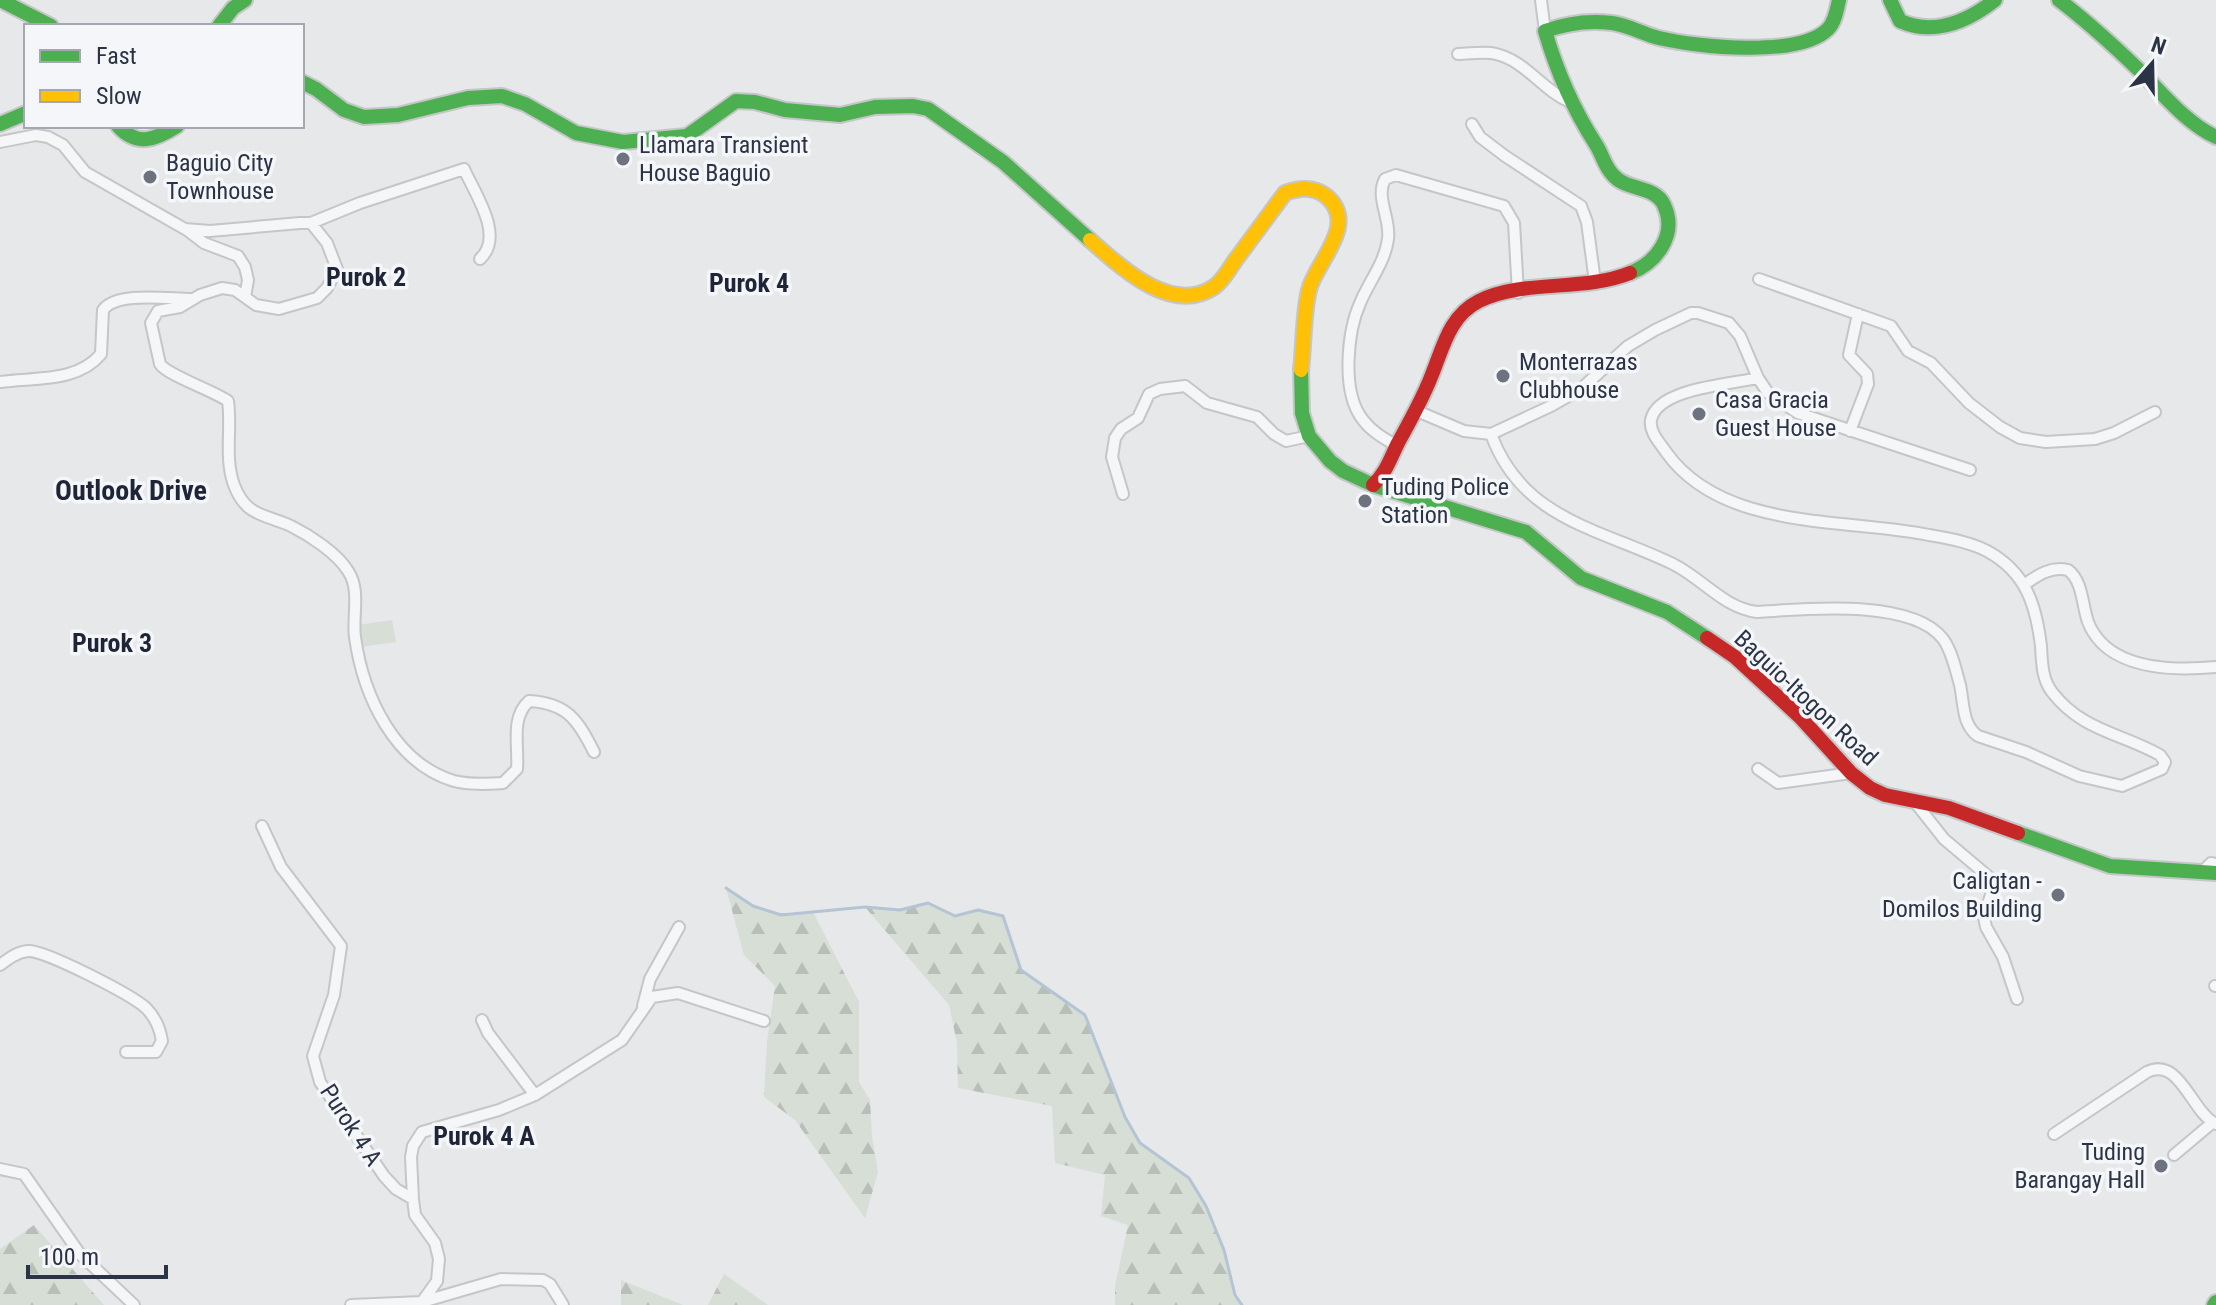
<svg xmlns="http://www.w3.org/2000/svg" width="2216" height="1305" viewBox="0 0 2216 1305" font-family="'Roboto Condensed',sans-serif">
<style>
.forest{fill:url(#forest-firs)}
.green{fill:#d6ded6}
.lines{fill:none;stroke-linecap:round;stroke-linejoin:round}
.stream{stroke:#b4c4d5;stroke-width:3}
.street-casing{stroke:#c4c6c8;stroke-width:14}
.fast-casing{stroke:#c4c6c8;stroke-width:18}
.slow-casing{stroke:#c4c6c8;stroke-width:18}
.jam-casing{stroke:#c4c6c8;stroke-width:18}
.street{stroke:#f5f6f7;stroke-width:10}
.fast{stroke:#4caf50;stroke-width:14}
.slow{stroke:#ffc107;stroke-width:14}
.jam{stroke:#c62828;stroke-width:14}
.poi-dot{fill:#6c737f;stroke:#f4f6f9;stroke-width:3}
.labels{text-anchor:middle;stroke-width:7;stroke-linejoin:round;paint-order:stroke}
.poi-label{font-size:24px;fill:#2b3445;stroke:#f4f6f9;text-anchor:start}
.street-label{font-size:24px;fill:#2b3445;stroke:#f4f6f9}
.neighbourhood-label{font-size:26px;font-weight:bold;fill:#1d2536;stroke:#f4f6f9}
.quarter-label{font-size:28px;font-weight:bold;fill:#1d2536;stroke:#f4f6f9}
</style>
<defs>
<pattern id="forest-firs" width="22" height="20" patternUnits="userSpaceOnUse" patternTransform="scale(2)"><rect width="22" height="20" fill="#d6ded6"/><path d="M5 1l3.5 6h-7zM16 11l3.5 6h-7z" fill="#b8bfb9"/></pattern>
</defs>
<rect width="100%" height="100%" fill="#e6e8ea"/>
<path class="forest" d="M726 888C762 912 770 916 813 912L859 1002V1082L870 1100 872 1136 878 1172 865 1218 795 1120 764 1097 767 1042 775 986 744 955Z
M928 903 955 916 978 910 1003 916 1021 970 1085 1015 1125 1117 1140 1143 1189 1178 1206 1206 1224 1250 1235 1295 1242 1305H1115V1286L1128 1225 1101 1216 1105 1175 1055 1163 1052 1106 958 1088 957 1043 949 1005 865 907 900 910Z
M34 1225 104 1305H0V1249Z
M724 1274 768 1305H708Z
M621 1280 683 1305H621Z"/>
<path class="green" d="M392 620 396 642 360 647 357 625Z"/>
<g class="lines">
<path class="stream" d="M726 888 753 906 781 915 865 907 900 910 928 903 955 916 978 910 1003 916 1021 970 1085 1015 1125 1117 1140 1143 1189 1178 1206 1206 1224 1250 1235 1295 1242 1305"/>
<g class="street-casing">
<path id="street" d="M1541 0 1545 31
M1458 54C1470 54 1484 51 1496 54 1526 61 1542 90 1570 102
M1472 124 1480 137 1505 156 1581 206 1587 222 1595 282
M0 142 36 135 48 137 63 145 85 172 185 229 210 231 300 223H311L327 243 337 269 327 288 317 298 279 309 256 305 235 290 222 288 200 295 180 307 158 311 151 323 160 364C167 375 212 390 228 401 232 429 224 457 234 485 246 517 265 514 291 526 309 535 337 553 348 571 361 590 352 617 355 637 363 695 394 763 454 781 469 785 487 784 503 783L517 769C519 746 510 718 529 701 567 703 578 720 594 752
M311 223 360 203 464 169C475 194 505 236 480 259
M187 230 204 243 238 256 245 267 248 280 245 297
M1759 279 1891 326 1908 351 1931 363 1969 403 2000 427 2020 438 2046 442 2095 439 2114 433 2155 412
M0 382C34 377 77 383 101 354L103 310C116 291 169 299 191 299
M1417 411 1464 431 1491 434 1551 406 1581 389 1628 346 1655 330 1691 313H1698L1729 323 1740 336 1758 378 1768 393 1798 413 1970 470
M1850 431 1868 384 1867 374 1849 355 1858 314
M1491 434C1522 520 1601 529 1673 564 1703 579 1724 608 1757 612 1803 609 1912 598 1943 639 1952 651 1956 671 1960 685 1964 703 1962 725 1978 736L2026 752 2079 776 2122 786 2162 769 2165 762 2160 755C2121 733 2082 731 2052 692 2042 679 2042 663 2041 646 2036 605 2026 572 1987 551 1970 542 1948 538 1929 535 1844 518 1722 531 1666 452 1660 443 1649 432 1651 420 1657 388 1732 384 1758 378
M1397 446C1385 439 1372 432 1363 420 1341 393 1347 331 1361 301 1370 280 1385 262 1388 239 1391 219 1375 197 1385 179L1396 175 1504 206 1514 223 1518 293
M1123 494 1112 457 1115 438 1121 429 1138 418 1149 394 1160 389 1185 386 1207 403 1257 417 1274 434 1286 441 1309 436
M2025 584C2038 575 2051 566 2068 570 2083 581 2082 605 2088 622 2107 670 2173 671 2216 667
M1758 769 1778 783 1851 773
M1914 801 1944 839 1995 882 1984 917 1986 927 2003 957 2017 999
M262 826 281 867 341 946 334 995 313 1056 320 1082 384 1176 396 1189 413 1199
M2203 871 2211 863 2216 864
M0 965C8 959 17 952 28 951 45 950 132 995 146 1008 155 1017 160 1028 162 1041L156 1052H126
M2215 986H2216
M643 1006 650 979 679 927
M482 1020 488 1033 535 1095
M2054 1134 2147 1072C2180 1056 2191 1112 2216 1124
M2174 1155 2212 1123
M0 1169 24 1174 80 1254 134 1305
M422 1302 501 1279 543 1280 550 1284 563 1305
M351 1305 422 1302 437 1281 439 1259 435 1243 415 1215 413 1199 411 1157 413 1146 422 1132 499 1110 535 1095 622 1040 652 997 678 993 764 1021"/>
</g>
<g class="fast-casing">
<path id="fast" d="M0 0 51 26
M1890 0 1900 21C1934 36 1967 22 1995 0
M2059 0C2088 22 2114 46 2140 71 2163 94 2186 123 2216 137
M219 26 233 8 245 0
M302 82 316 89 344 110 364 117 398 115 468 98 502 96 525 104 576 133 623 142 687 136 736 101 755 102 785 110 840 115 875 107 913 106 928 109 1003 162 1090 240
M0 124 26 113
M118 126C137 147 155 140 177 126
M1630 273C1656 263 1678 235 1664 205 1655 185 1626 191 1613 175 1604 166 1602 153 1595 143 1572 107 1557 72 1545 31 1567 23 1589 20 1612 23 1628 25 1643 34 1659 38 1697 47 1799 58 1828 29 1835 22 1837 9 1839 0
M1301 370 1302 413 1309 436 1330 461 1343 471 1373 485 1526 532 1581 578 1667 612 1707 638
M2018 833 2110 866 2216 873
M2214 1305 2216 1302"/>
</g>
<g class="slow-casing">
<path id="slow" d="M1090 240C1120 266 1171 316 1214 287 1224 280 1230 267 1237 258 1253 236 1269 215 1285 193 1299 188 1313 186 1326 196 1360 224 1315 263 1309 290 1303 315 1304 344 1301 370"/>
</g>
<g class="jam-casing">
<path id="jam" d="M1373 485C1386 473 1390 459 1398 443 1410 421 1422 400 1431 377 1443 348 1449 316 1479 301 1523 279 1583 292 1630 273
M1707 638 1735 657 1800 717 1851 773 1870 788 1885 795 1949 808 2018 833"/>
</g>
<use href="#street" class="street"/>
<use href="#fast" class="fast"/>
<use href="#slow" class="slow"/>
<use href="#jam" class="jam"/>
</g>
<g class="poi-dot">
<circle cx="623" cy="159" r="8"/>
<circle cx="150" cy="177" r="8"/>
<circle cx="1503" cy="376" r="8"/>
<circle cx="1699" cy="414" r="8"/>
<circle cx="1365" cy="501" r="8"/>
<circle cx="2058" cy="895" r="8"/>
<circle cx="2161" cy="1166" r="8"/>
</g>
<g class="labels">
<g class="poi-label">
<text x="639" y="153">Llamara Transient<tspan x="639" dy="28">House Baguio</tspan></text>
<text x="166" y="171">Baguio City<tspan x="166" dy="28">Townhouse</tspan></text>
<text x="1519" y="370">Monterrazas<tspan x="1519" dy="28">Clubhouse</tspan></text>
<text x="1715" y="408">Casa Gracia<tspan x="1715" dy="28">Guest House</tspan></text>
<text x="1381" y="495">Tuding Police<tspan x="1381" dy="28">Station</tspan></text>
<text x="2042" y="889" text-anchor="end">Caligtan -<tspan x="2042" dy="28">Domilos Building</tspan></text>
<text x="2145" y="1160" text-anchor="end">Tuding<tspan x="2145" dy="28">Barangay Hall</tspan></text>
</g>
<g class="street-label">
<text transform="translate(1806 698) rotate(43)" y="8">Baguio-Itogon Road</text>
<text transform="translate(351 1125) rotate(57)" y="8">Purok 4 A</text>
</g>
<g class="neighbourhood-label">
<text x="366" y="286">Purok 2</text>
<text x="749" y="292">Purok 4</text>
<text x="112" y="652">Purok 3</text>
<text x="484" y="1145">Purok 4 A</text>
</g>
<g class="quarter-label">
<text x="131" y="500">Outlook Drive</text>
</g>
</g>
<rect x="24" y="24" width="280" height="104" fill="#f4f6f9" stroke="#a4a8b1" stroke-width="2"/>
<rect x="40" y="50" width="40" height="12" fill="#4caf50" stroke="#a4a8b1" stroke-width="2"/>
<text x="96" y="64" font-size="24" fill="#2b3445">Fast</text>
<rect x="40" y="90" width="40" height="12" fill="#ffc107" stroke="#a4a8b1" stroke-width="2"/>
<text x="96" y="104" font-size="24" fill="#2b3445">Slow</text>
<g transform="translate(2152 64) rotate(20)" stroke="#f4f6f9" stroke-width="6" paint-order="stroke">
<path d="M0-6L14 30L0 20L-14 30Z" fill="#2b3445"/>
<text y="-12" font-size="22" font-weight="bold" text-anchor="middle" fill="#2b3445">N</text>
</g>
<path d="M28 1265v12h138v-12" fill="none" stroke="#2b3445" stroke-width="4"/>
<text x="40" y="1265" font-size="24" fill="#2b3445" stroke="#f4f6f9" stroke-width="6" paint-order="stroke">100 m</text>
</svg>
